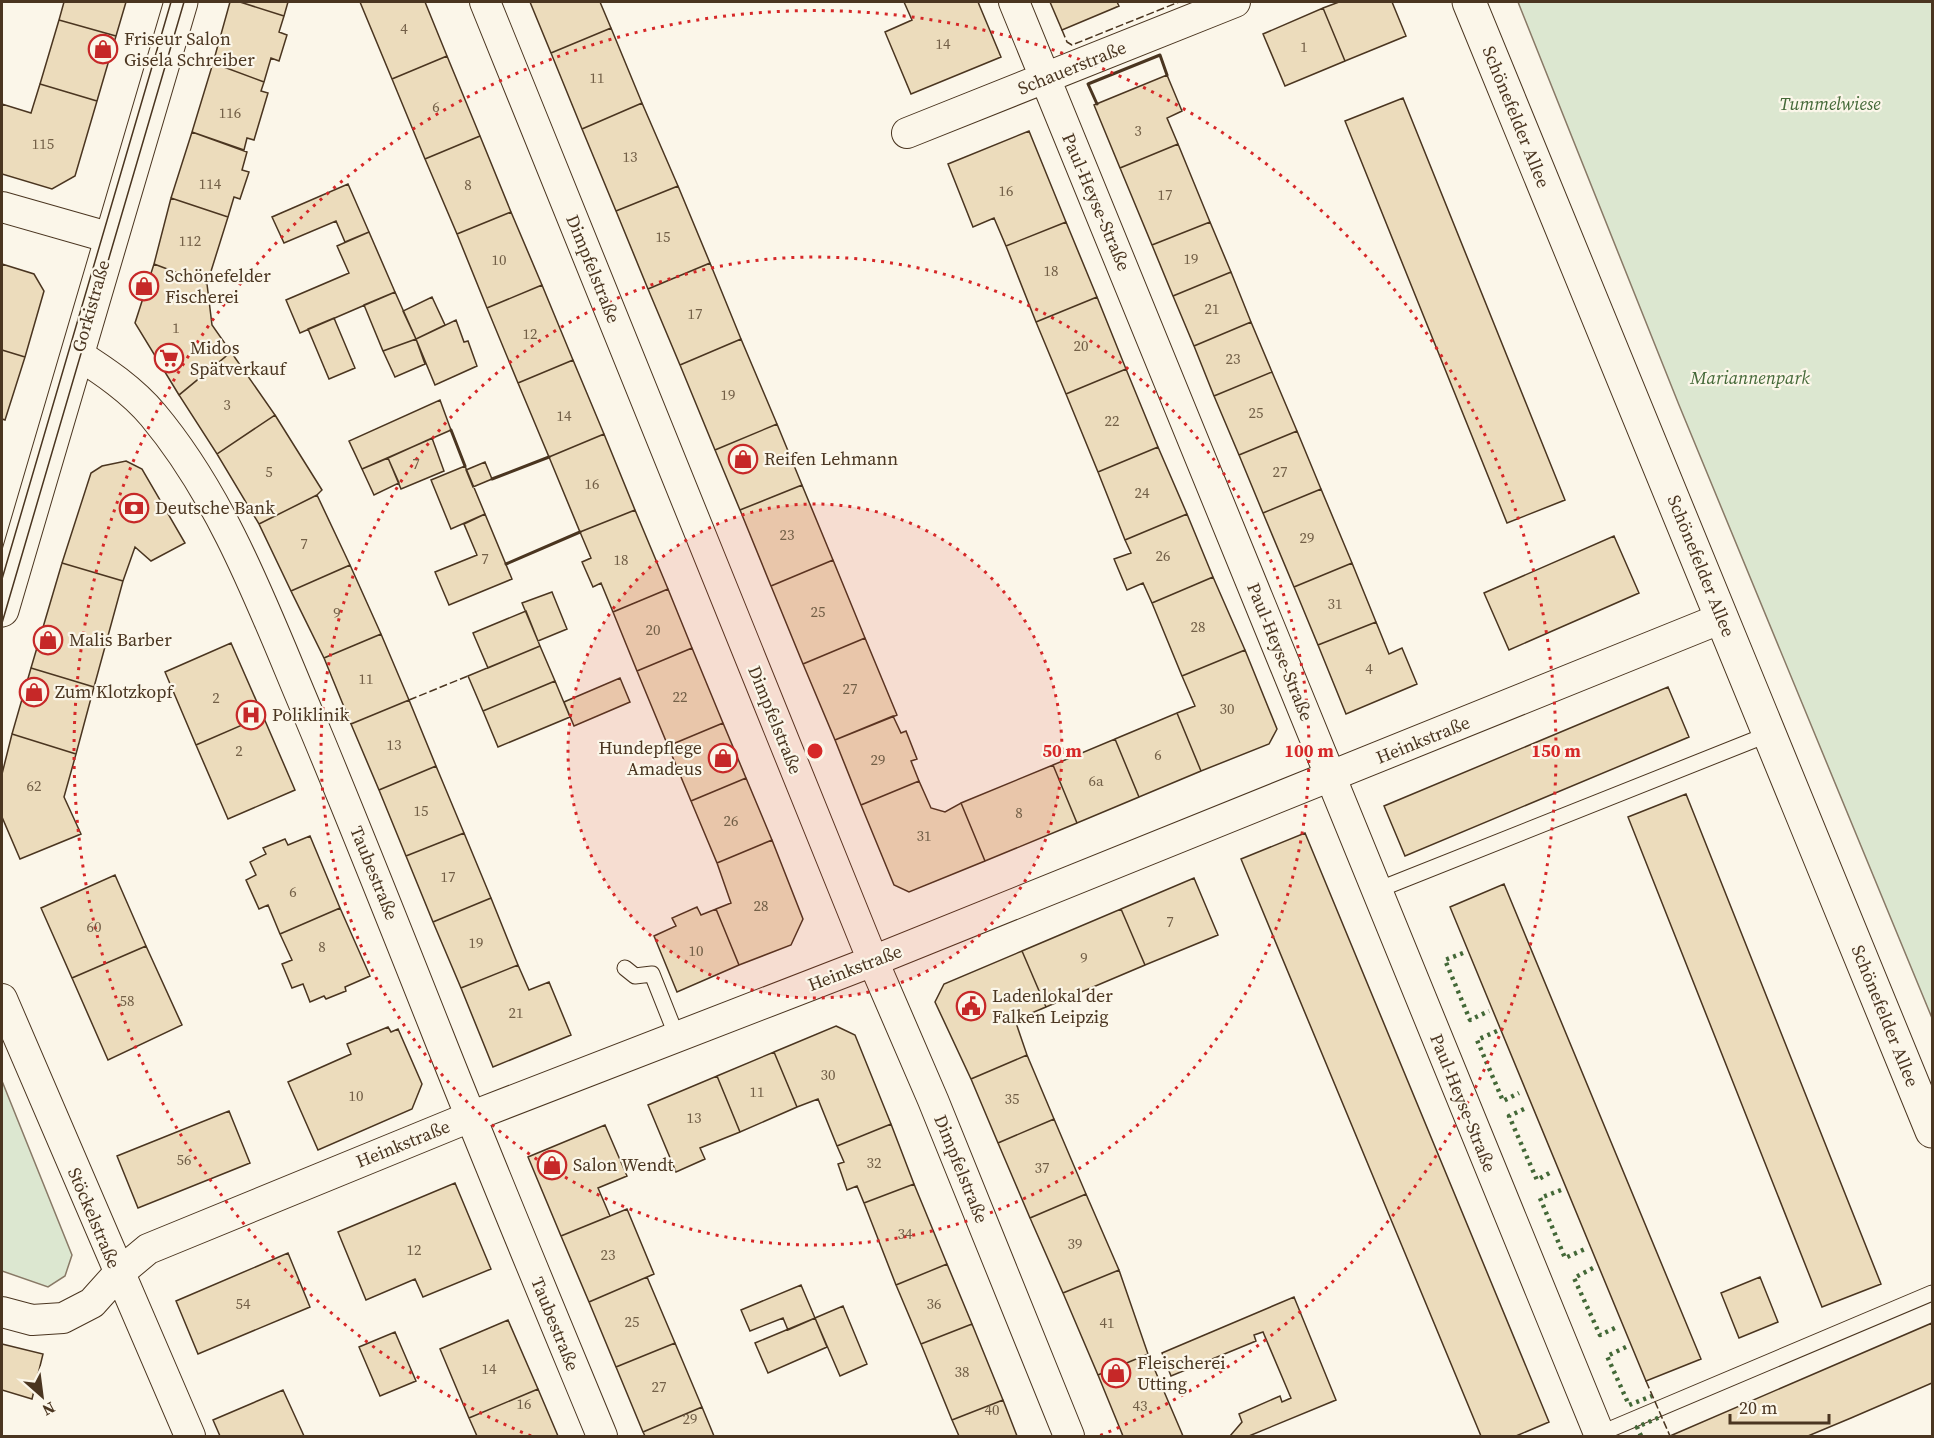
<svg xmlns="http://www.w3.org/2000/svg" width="1934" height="1438" viewBox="0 0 1934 1438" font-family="'Source Serif 4',serif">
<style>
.green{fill:#dce7d0;stroke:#887966;stroke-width:1.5}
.building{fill:#ecdcbc;stroke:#4a3520;stroke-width:1.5}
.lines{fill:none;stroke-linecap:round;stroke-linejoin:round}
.lane-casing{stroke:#4a3520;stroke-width:17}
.street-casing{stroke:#4a3520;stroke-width:32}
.secondary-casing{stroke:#4a3520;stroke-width:35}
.lane{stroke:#fbf6e9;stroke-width:15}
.street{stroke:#fbf6e9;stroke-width:30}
.secondary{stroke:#fbf6e9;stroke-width:33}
.tram{stroke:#4a3520;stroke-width:1.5}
.hedge{stroke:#436837;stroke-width:4.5;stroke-dasharray:3 4.5;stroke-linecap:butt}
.fence{stroke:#4a3520;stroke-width:1.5;stroke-dasharray:8 3;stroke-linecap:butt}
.wall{stroke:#4a3520;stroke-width:3}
.ring{fill:none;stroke:#d62828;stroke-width:3;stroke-dasharray:3 6}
.labels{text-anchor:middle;stroke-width:4.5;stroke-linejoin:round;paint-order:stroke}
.number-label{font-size:15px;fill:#725f47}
.poi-label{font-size:18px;fill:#4a3520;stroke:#fbf6e9;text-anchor:start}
.street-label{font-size:18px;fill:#4a3520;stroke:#fbf6e9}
.park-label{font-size:18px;font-style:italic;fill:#436837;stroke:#fbf6e9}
.centre{fill:#d62828;stroke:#fbf6e9;stroke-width:3}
.ring-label{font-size:18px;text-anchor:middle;font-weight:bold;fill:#d62828;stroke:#fbf6e9;stroke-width:4.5;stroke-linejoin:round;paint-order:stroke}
</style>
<rect width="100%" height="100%" fill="#fbf6e9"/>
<path class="green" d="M1518 2H1932V1018L1679 405Z
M2 1081 72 1255 65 1276 48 1287 2 1271Z"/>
<path class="building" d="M64 2H126L116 36 59 20Z
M230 2H240L284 16 279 32 287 35 279 61 271 58 264 82 213 63Z
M240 2H288L284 16Z
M360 2H425L447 56 392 79Z
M530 2H600L611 28 551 53Z
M904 2H978L1001 57 911 94 885 32 912 20Z
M1050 2H1117L1119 6 1062 30Z
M1339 2H1392L1406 36 1345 61 1323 8Z
M1323 8 1345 61 1285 86 1263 34Z
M59 20 116 36 97 101 40 84Z
M611 28 642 103 582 129 551 53Z
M447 56 480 136 425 159 392 79Z
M213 63 264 82 261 91 268 93 254 140 247 138 244 150 192 132Z
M1167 75 1182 111 1167 118 1178 144 1120 168 1094 105Z
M40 84 97 101 75 176 52 189 2 174V104L31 113Z
M1403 98 1565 500 1507 523 1345 121Z
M642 103 678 186 616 211 582 129Z
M1029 131 1066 222 1006 246 994 218 973 227 948 164Z
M192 132 247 152 242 170 249 172 240 199 234 197 228 217 171 198Z
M480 136 511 212 457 234 425 159Z
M1178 144 1210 222 1152 245 1120 168Z
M348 184 369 232 345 242 336 221 284 243 272 217Z
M678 186 710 263 648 289 616 211Z
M171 198 228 217 207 284 154 264Z
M511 212 542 285 487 308 457 234Z
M1066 222 1097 297 1036 322 1006 246Z
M1210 222 1231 272 1173 296 1152 245Z
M369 232 395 292 300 333 286 300 349 273 337 246Z
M710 263 741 339 680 365 648 289Z
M2 264 34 274 44 291 25 357 2 350Z
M154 264 207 284 212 325 231 352 179 395 135 323Z
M1231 272 1251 322 1194 346 1173 296Z
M542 285 573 360 518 383 487 308Z
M395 292 416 339 383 351 364 305Z
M432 297 445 325 416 339 403 311Z
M1097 297 1126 369 1066 394 1036 322Z
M334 318 355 368 329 379 308 329Z
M456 320 464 342 468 341 477 366 435 385 416 339Z
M1251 322 1272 372 1214 396 1194 346Z
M416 339 425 364 395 377 383 351Z
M741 339 777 424 715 450 680 365Z
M2 350 25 357 5 420 2 419Z
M231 352 275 415 217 454 179 395Z
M573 360 604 434 549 457 518 383Z
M1126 369 1158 447 1098 472 1066 394Z
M1272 372 1297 431 1239 455 1214 396Z
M440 400 451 430 362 469 349 441Z
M275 415 322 490 317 495 259 524 217 454Z
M777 424 802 485 740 510 715 450Z
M1297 431 1321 489 1263 513 1239 455Z
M604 434 635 510 580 532 549 457Z
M432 438 444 471 401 489 388 458Z
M1158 447 1187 514 1125 540 1098 472Z
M388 458 399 483 374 495 362 469Z
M126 461 142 469 185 543 151 561 135 547 123 581 62 563 91 473 102 466Z
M485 462 492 479 473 487 466 470Z
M465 466 485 514 451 529 431 480Z
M802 485 833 560 771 586 740 510Z
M1321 489 1352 563 1294 587 1263 513Z
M317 495 350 565 291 591 259 524Z
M635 510 668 589 613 612 601 583 593 587 582 562 591 558 580 532Z
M485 514 512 579 449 605 435 572 477 555 464 524Z
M1187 514 1213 577 1152 603 1143 583 1127 590 1114 559 1131 553 1125 540Z
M1614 536 1639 593 1509 650 1484 593Z
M833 560 865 638 803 664 771 586Z
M62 563 123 581 94 687 31 668Z
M1352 563 1376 622 1318 645 1294 587Z
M350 565 381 634 324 658 291 591Z
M1213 577 1245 650 1182 676 1152 603Z
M668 589 692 648 637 671 613 612Z
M552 592 567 629 538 641 522 603Z
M526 611 540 646 488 668 473 633Z
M1376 622 1389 654 1402 648 1417 684 1346 714 1318 645Z
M381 634 409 700 351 724 324 658Z
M865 638 897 715 835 740 803 664Z
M231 643 263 716 196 745 165 672Z
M540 646 555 681 483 711 468 676Z
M692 648 723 723 668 746 637 671Z
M1245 650 1277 729 1269 744 1201 771 1177 713 1195 706 1182 676Z
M31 668 94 687 76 754 12 734Z
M620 678 630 702 574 726 564 702Z
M555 681 570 717 498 747 483 711Z
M1668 687 1689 737 1405 856 1384 806Z
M409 700 436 766 379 790 351 724Z
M1177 713 1201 771 1139 797 1115 739Z
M263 716 295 790 228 819 196 745Z
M893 716 901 733 906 731 917 759 911 761 919 781 861 805 835 740Z
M723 723 746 778 691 801 668 746Z
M12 734 76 754 64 797 81 834 20 859 2 817V774Z
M1115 739 1139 797 1077 823 1053 765Z
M1053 765 1077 823 985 861 961 803Z
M436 766 464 833 406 856 379 790Z
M746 778 772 840 717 863 691 801Z
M919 781 931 808 945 812 961 803 985 861 909 892 894 885 861 805Z
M1686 794 1881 1284 1822 1307 1628 817Z
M464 833 491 898 433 922 406 856Z
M1305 833 1549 1422 1516 1436H1481L1241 859Z
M310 836 340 908 280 934 268 905 259 909 246 880 256 875 250 862 266 854 263 848 285 839 288 845Z
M772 840 803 919 791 945 739 965 716 909 731 903 717 863Z
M115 875 146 946 72 978 41 908Z
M1194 878 1218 935 1145 965 1121 909Z
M1504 884 1701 1359 1646 1381 1450 907Z
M491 898 518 965 461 988 433 922Z
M697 907 701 915 716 909 739 965 677 992 654 936 676 926 672 918Z
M340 908 370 976 345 987 346 991 326 999 324 996 310 1002 303 984 292 988 282 964 292 960 280 934Z
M1121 909 1145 965 1046 1007 1022 951Z
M146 946 182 1025 108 1060 72 978Z
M1022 951 1046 1007 1015 1020 1027 1055 971 1079 935 1002 944 984Z
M518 965 529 990 549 982 571 1035 493 1067 461 988Z
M836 1026 855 1035 891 1124 837 1146 818 1099 797 1107 774 1052Z
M388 1027 391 1032 398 1029 422 1084 412 1109 318 1150 288 1082 351 1054 347 1044Z
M774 1052 797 1107 740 1132 717 1076Z
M1027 1055 1054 1119 998 1143 971 1079Z
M717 1076 740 1132 700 1148 705 1159 676 1172 648 1105Z
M229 1111 250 1163 138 1208 117 1156Z
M1054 1119 1086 1194 1030 1218 998 1143Z
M891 1124 914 1184 864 1203 857 1186 847 1190 838 1164 844 1162 837 1146Z
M605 1125 627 1176 598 1188 610 1216 561 1236 528 1157Z
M455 1183 491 1269 423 1297 415 1279 366 1300 338 1232Z
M914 1184 947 1264 896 1285 864 1203Z
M1086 1194 1119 1270 1063 1293 1030 1218Z
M627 1209 654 1274 589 1302 561 1236Z
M288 1253 310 1307 198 1354 176 1301Z
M947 1264 972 1324 921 1344 896 1285Z
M1119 1270 1148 1354 1098 1375 1063 1293Z
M647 1277 675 1343 616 1367 589 1302Z
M1760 1277 1778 1322 1739 1338 1721 1293Z
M801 1285 815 1318 788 1330 783 1318 750 1331 741 1310Z
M1294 1297 1336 1400 1249 1436H1230L1242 1422 1239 1414 1280 1396 1282 1402 1291 1398 1263 1332 1254 1335 1256 1341 1171 1376 1162 1353Z
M843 1306 867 1364 840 1376 815 1318Z
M815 1318 827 1347 768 1373 755 1343Z
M508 1320 538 1389 469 1418 440 1349Z
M1932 1323V1383L1851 1418 1808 1436H1670Z
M972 1324 1003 1400 952 1420 921 1344Z
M395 1332 416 1381 380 1396 359 1347Z
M675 1343 702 1407 643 1432 616 1367Z
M2 1344 43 1354 32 1399 2 1390Z
M1148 1354 1183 1436H1123L1098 1375Z
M538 1389 558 1436H477L469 1418Z
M283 1390 304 1436H220L213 1420Z
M1003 1400 1017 1436H959L952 1420Z
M702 1407 714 1436H645L643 1432Z"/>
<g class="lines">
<g class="lane-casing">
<path id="lane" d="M1375 891 1769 734
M625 968 635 976 652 974 677 1037
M1599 1434 1932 1293"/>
</g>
<g class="street-casing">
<path id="street" d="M485 2 873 961 933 1100 1069 1436
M1014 2 1600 1436
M907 133 1235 2
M2 207 111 238
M77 354C104 371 132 390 153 415 226 502 266 615 310 718 354 823 396 929 438 1035 491 1169 547 1303 602 1436
M2 999 190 1436
M2 1312 32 1320 63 1318 92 1303 118 1274 148 1249 470 1117 873 961 1722 618"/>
</g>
<g class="secondary-casing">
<path id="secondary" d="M1469 2 1932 1131
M2 610 181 2"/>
</g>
<use href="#lane" class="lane"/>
<use href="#street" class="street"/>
<use href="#secondary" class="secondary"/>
<path class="tram" d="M2 579 171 2
M2 623 184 2"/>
<path class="hedge" d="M1463 953 1445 960 1470 1020 1489 1011
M1497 1031 1477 1040 1503 1101 1519 1093
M1524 1109 1509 1116 1537 1180 1553 1171
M1561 1190 1540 1198 1565 1258 1585 1249
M1593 1268 1574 1278 1600 1335 1615 1328
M1626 1347 1607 1356 1629 1405 1652 1396
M1641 1436 1637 1427 1660 1417"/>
<path class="fence" d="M1062 30 1067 42 1072 45 1179 2
M409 700 468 676
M1646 1381 1670 1436"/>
<path class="wall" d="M1097 104 1088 84 1160 55 1167 75
M451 430 465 466
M492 479 549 457
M506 564 580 532"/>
</g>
<circle cx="815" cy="751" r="247" fill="#d62828" fill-opacity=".12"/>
<g class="ring">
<circle cx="815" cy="751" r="247"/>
<circle cx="815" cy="751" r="494"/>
<path d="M531 1436A741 741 0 1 1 1099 1436"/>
</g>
<defs>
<g id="shop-ring" transform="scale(1.5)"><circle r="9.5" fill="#fbf6e9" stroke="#c62828" stroke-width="1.5"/><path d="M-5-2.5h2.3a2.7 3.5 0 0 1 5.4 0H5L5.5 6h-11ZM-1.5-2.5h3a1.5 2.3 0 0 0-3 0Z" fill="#c62828"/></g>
<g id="supermarket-ring" transform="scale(1.5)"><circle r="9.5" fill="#fbf6e9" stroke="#c62828" stroke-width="1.5"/><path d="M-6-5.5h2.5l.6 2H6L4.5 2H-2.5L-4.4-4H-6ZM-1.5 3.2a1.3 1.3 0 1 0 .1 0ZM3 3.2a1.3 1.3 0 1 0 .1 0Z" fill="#c62828"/></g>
<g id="bank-ring" transform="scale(1.5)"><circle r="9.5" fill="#fbf6e9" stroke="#c62828" stroke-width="1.5"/><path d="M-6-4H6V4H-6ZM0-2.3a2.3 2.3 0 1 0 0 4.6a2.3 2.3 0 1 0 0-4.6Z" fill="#c62828"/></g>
<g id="hospital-ring" transform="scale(1.5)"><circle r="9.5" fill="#fbf6e9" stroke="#c62828" stroke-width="1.5"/><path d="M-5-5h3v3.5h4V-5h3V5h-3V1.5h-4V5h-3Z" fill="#c62828"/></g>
<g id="civic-ring" transform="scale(1.5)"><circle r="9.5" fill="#fbf6e9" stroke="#c62828" stroke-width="1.5"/><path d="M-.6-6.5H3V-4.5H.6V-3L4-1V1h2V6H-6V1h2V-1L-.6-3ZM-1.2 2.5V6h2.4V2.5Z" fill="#c62828"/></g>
</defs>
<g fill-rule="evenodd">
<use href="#shop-ring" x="103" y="49"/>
<use href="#shop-ring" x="144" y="286"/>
<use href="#supermarket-ring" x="169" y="358"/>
<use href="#shop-ring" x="743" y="459"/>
<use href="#bank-ring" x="134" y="508"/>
<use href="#shop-ring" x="48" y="640"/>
<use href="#shop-ring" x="34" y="692"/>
<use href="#hospital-ring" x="251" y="715"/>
<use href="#shop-ring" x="723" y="758"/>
<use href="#civic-ring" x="971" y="1006"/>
<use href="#shop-ring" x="552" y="1165"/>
<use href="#shop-ring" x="1116" y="1373"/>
</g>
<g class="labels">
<g class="number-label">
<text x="404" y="34">4</text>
<text x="943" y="49">14</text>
<text x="1304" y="52">1</text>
<text x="597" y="83">11</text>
<text x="436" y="112">6</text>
<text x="230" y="118">116</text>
<text x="1138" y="136">3</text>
<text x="43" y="149">115</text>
<text x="630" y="162">13</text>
<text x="210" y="189">114</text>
<text x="468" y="190">8</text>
<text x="1006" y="196">16</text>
<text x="1165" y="200">17</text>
<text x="663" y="242">15</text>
<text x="190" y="246">112</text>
<text x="1191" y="264">19</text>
<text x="499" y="265">10</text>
<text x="1051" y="276">18</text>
<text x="1212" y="314">21</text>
<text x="695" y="319">17</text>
<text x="176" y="333">1</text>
<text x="530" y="339">12</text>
<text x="1081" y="351">20</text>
<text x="1233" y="364">23</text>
<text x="728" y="400">19</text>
<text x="227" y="410">3</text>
<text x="1256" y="418">25</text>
<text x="564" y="421">14</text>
<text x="1112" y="426">22</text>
<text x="416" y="469">7</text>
<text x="269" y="477">5</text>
<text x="1280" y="477">27</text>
<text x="592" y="489">16</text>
<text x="1142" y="498">24</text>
<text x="787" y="540">23</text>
<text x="1307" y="543">29</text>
<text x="304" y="549">7</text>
<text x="1163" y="561">26</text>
<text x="485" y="564">7</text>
<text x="621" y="565">18</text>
<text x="1335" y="609">31</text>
<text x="818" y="617">25</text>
<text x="337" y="618">9</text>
<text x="1198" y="632">28</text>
<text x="653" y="635">20</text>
<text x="1369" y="674">4</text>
<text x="366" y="684">11</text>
<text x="850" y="694">27</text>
<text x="680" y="702">22</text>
<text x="216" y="703">2</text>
<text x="1227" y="714">30</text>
<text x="394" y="750">13</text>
<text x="239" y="756">2</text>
<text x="1158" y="760">6</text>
<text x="878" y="765">29</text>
<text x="1096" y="786">6a</text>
<text x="34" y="791">62</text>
<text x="421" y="816">15</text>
<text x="1019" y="818">8</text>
<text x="731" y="826">26</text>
<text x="924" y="841">31</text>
<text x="448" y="882">17</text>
<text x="293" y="897">6</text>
<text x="761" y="911">28</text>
<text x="1170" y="927">7</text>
<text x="94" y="932">60</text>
<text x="476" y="948">19</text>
<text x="322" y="952">8</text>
<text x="696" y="956">10</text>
<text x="1084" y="963">9</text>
<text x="127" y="1006">58</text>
<text x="516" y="1018">21</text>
<text x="828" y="1080">30</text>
<text x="757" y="1097">11</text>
<text x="356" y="1101">10</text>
<text x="1012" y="1104">35</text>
<text x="694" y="1123">13</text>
<text x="184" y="1165">56</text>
<text x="874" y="1168">32</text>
<text x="1042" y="1173">37</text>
<text x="905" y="1239">34</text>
<text x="1075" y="1249">39</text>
<text x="414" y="1255">12</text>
<text x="608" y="1260">23</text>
<text x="243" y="1309">54</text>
<text x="934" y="1309">36</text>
<text x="632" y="1327">25</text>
<text x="1107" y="1328">41</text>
<text x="489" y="1374">14</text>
<text x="962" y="1377">38</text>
<text x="659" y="1392">27</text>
<text x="524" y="1409">16</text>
<text x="1140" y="1411">43</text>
<text x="992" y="1415">40</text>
<text x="690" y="1424">29</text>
</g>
<g class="poi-label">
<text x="124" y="45">Friseur Salon<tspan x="124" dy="21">Gisela Schreiber</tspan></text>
<text x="165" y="282">Schönefelder<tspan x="165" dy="21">Fischerei</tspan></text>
<text x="190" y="354">Midos<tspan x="190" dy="21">Spätverkauf</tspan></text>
<text x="764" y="465">Reifen Lehmann</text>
<text x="155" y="514">Deutsche Bank</text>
<text x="69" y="646">Malis Barber</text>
<text x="55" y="698">Zum Klotzkopf</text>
<text x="272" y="721">Poliklinik</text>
<text x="702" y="754" text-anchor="end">Hundepflege<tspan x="702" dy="21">Amadeus</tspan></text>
<text x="992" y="1002">Ladenlokal der<tspan x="992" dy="21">Falken Leipzig</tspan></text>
<text x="573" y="1171">Salon Wendt</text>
<text x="1137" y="1369">Fleischerei<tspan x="1137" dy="21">Utting</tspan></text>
</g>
<g class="street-label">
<text transform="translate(1072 68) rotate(-22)" y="6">Schauerstraße</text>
<text transform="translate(1516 117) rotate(68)" y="6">Schönefelder Allee</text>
<text transform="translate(1096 202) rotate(67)" y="6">Paul-Heyse-Straße</text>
<text transform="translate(593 269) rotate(68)" y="6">Dimpfelstraße</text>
<text transform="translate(91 306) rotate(-74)" y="6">Gorkistraße</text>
<text transform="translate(1701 566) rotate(68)" y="6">Schönefelder Allee</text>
<text transform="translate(1280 652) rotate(68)" y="6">Paul-Heyse-Straße</text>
<text transform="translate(775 720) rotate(68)" y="6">Dimpfelstraße</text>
<text transform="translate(1423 740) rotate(-22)" y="6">Heinkstraße</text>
<text transform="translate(374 873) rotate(68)" y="6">Taubestraße</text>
<text transform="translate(855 968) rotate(-21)" y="6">Heinkstraße</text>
<text transform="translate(1885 1016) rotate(68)" y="6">Schönefelder Allee</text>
<text transform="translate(1463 1103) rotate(68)" y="6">Paul-Heyse-Straße</text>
<text transform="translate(403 1144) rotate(-22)" y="6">Heinkstraße</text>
<text transform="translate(961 1169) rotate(68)" y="6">Dimpfelstraße</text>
<text transform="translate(94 1218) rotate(67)" y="6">Stöckelstraße</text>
<text transform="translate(555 1324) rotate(68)" y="6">Taubestraße</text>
</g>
<g class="park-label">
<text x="1830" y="110">Tummelwiese</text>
<text x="1750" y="384">Mariannenpark</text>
</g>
</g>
<circle cx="815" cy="751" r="9" class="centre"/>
<g class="ring-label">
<text x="1062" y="757">50 m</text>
<text x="1309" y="757">100 m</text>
<text x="1556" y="757">150 m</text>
</g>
<rect width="1934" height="1438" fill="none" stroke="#4a3520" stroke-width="6"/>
<g transform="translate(42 1396) rotate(152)" stroke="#fbf6e9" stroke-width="4.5" paint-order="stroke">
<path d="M0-4.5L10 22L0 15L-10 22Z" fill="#4a3520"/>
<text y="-9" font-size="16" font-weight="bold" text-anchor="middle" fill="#4a3520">N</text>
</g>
<path d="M1730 1414v9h99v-9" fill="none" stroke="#4a3520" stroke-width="3"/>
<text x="1739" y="1414" font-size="18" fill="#4a3520" stroke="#fbf6e9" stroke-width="4.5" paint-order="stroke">20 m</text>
</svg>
